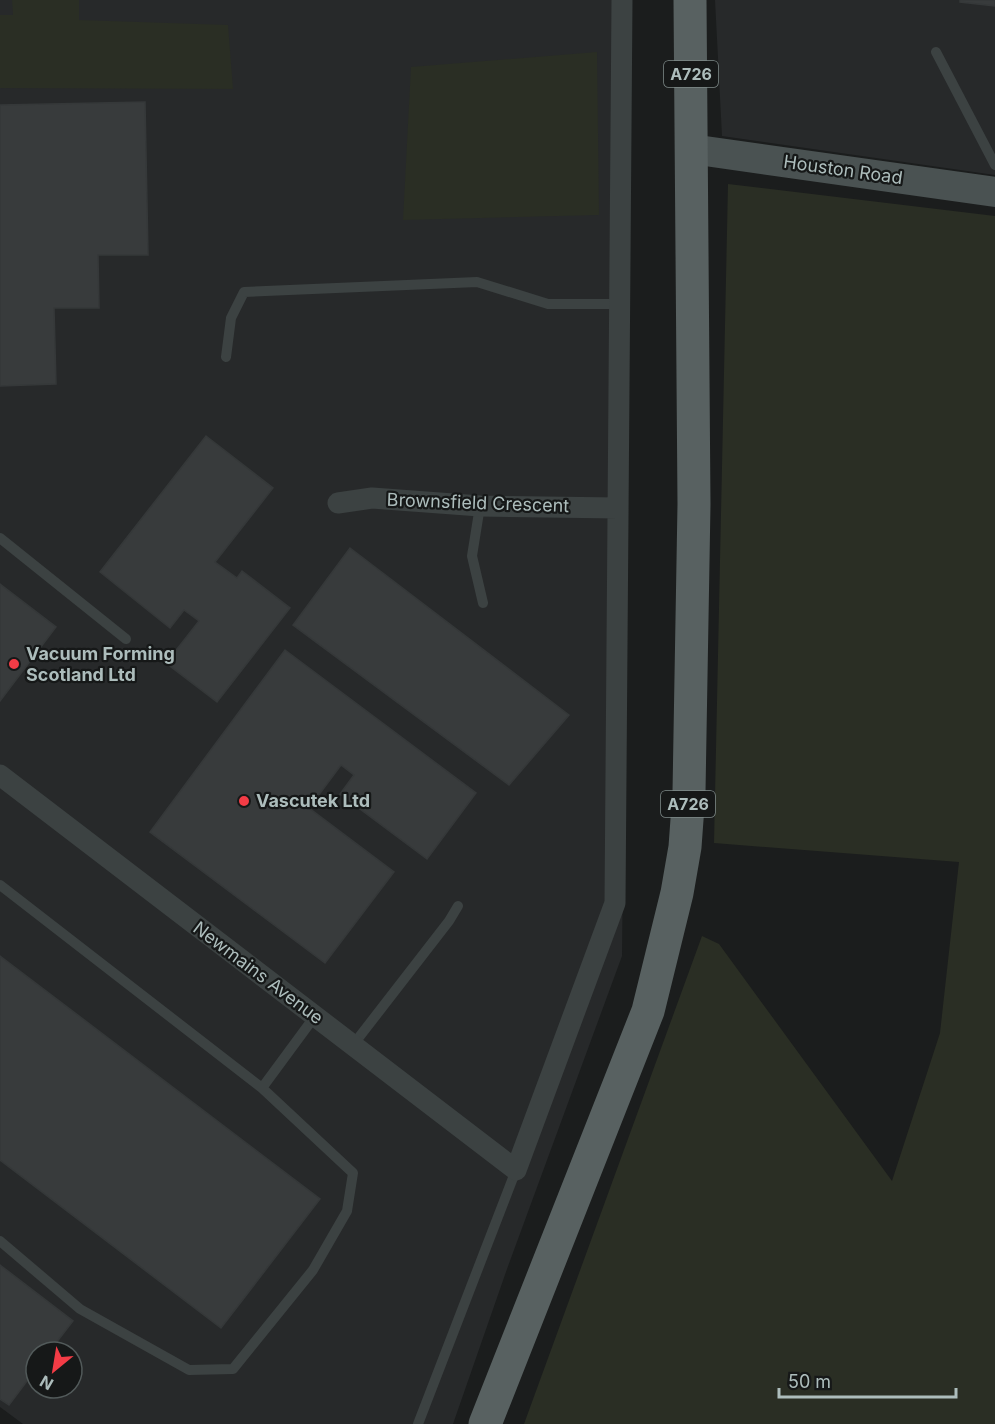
<svg xmlns="http://www.w3.org/2000/svg" width="995" height="1424" viewBox="0 0 995 1424" font-family="Inter,sans-serif">
<style>
.built{fill:#27292a;fill-rule:evenodd}
.green{fill:#2a2e24}
.building{fill:#383b3c;stroke:#353839;stroke-width:1.5}
.lines{fill:none;stroke-linecap:round;stroke-linejoin:round}
.service{stroke:#3c4242;stroke-width:10}
.minor{stroke:#3c4242;stroke-width:21}
.secondary{stroke:#4a5252;stroke-width:30}
.primary{stroke:#586161;stroke-width:33}
.poi-dot{fill:#f43c46;stroke:#161818;stroke-width:2}
.labels{text-anchor:middle;stroke-width:4.5;stroke-linejoin:round;paint-order:stroke}
.shield{fill:#161818;stroke:#808c8b;stroke-width:1.5}
.shield-label{font-size:16px;font-weight:bold;fill:#adbdbc}
.street-label{font-size:18px;fill:#adbdbc;stroke:#161818}
.poi-label{font-size:18px;font-weight:bold;fill:#adbdbc;stroke:#161818;text-anchor:start}
</style>
<rect width="100%" height="100%" fill="#1b1d1d"/>
<path class="built" d="M0 0H632L622 956 507 1269 453 1424H23L0 1407ZM36 1352H72V1388H36Z
M715 0H995V175L722 136Z"/>
<path class="green" d="M12 0H79V20L228 25 233 89 0 88V15H13Z
M597 52 599 215 403 220 411 67Z
M728 184 995 216V1424H524L702 936 719 944 892 1181 940 1033 959 862 714 843Z"/>
<path class="building" d="M960 0H995V6L960 2Z
M145 102 148 255H98L99 308H54L56 384 0 386V105Z
M206 436 273 488 215 562 237 578 242 571 290 608 217 702 166 663 199 621 184 610 170 628 100 572Z
M350 548 569 715 509 785 293 625Z
M0 584 56 627 0 701Z
M285 650 476 793 427 859 340 794 354 775 341 765 309 808 394 872 325 963 150 832Z
M0 956 320 1199 221 1328 0 1160Z
M0 1265 73 1321 49 1352H36V1369L9 1405 0 1399Z"/>
<g class="lines">
<path class="service" d="M936 52 995 165
M226 357 231 318 244 292 477 282 548 304H620
M480 506 472 556 483 603
M0 538 126 639
M0 885 262 1088 315 1016
M353 1045 449 921 458 906
M0 1241 80 1309 189 1370 233 1369 313 1270 347 1211 353 1173 262 1088
M418 1424 516 1170"/>
<path class="minor" d="M338 503 372 498 480 506 618 508
M0 775 516 1170 615 903 622 0"/>
<path class="secondary" d="M691 149 995 192"/>
<path class="primary" d="M485 1424 648 1011 677 893 685 847 689 792 694 504 690 0"/>
</g>
<g class="poi-dot">
<circle cx="14" cy="664" r="6"/>
<circle cx="244" cy="801" r="6"/>
</g>
<g class="labels">
<g class="shield">
<rect x="664" y="61" width="54" height="26" rx="4.5"/>
<rect x="661" y="791" width="54" height="26" rx="4.5"/>
</g>
<g class="shield-label">
<text x="691" y="80">A726</text>
<text x="688" y="810">A726</text>
</g>
<g class="street-label">
<text transform="translate(843 170) rotate(8)" y="6">Houston Road</text>
<text transform="translate(478 503) rotate(2)" y="6">Brownsfield Crescent</text>
<text transform="translate(258 973) rotate(37)" y="6">Newmains Avenue</text>
</g>
<g class="poi-label">
<text x="26" y="660">Vacuum Forming<tspan x="26" dy="21">Scotland Ltd</tspan></text>
<text x="256" y="807">Vascutek Ltd</text>
</g>
</g>
<g transform="translate(54 1370) rotate(210)"><circle r="28" fill="#161818" stroke="#525a5a" stroke-width="1.5"/>
<path d="M0-4.5L10 22L0 15L-10 22Z" fill="#f43c46"/>
<text y="-9" font-size="16" font-weight="bold" text-anchor="middle" fill="#adbdbc">N</text>
</g>
<path d="M779 1388v9h177v-9" fill="none" stroke="#adbdbc" stroke-width="3"/>
<text x="788" y="1388" font-size="18" fill="#adbdbc" stroke="#161818" stroke-width="4.5" paint-order="stroke">50 m</text>
</svg>
